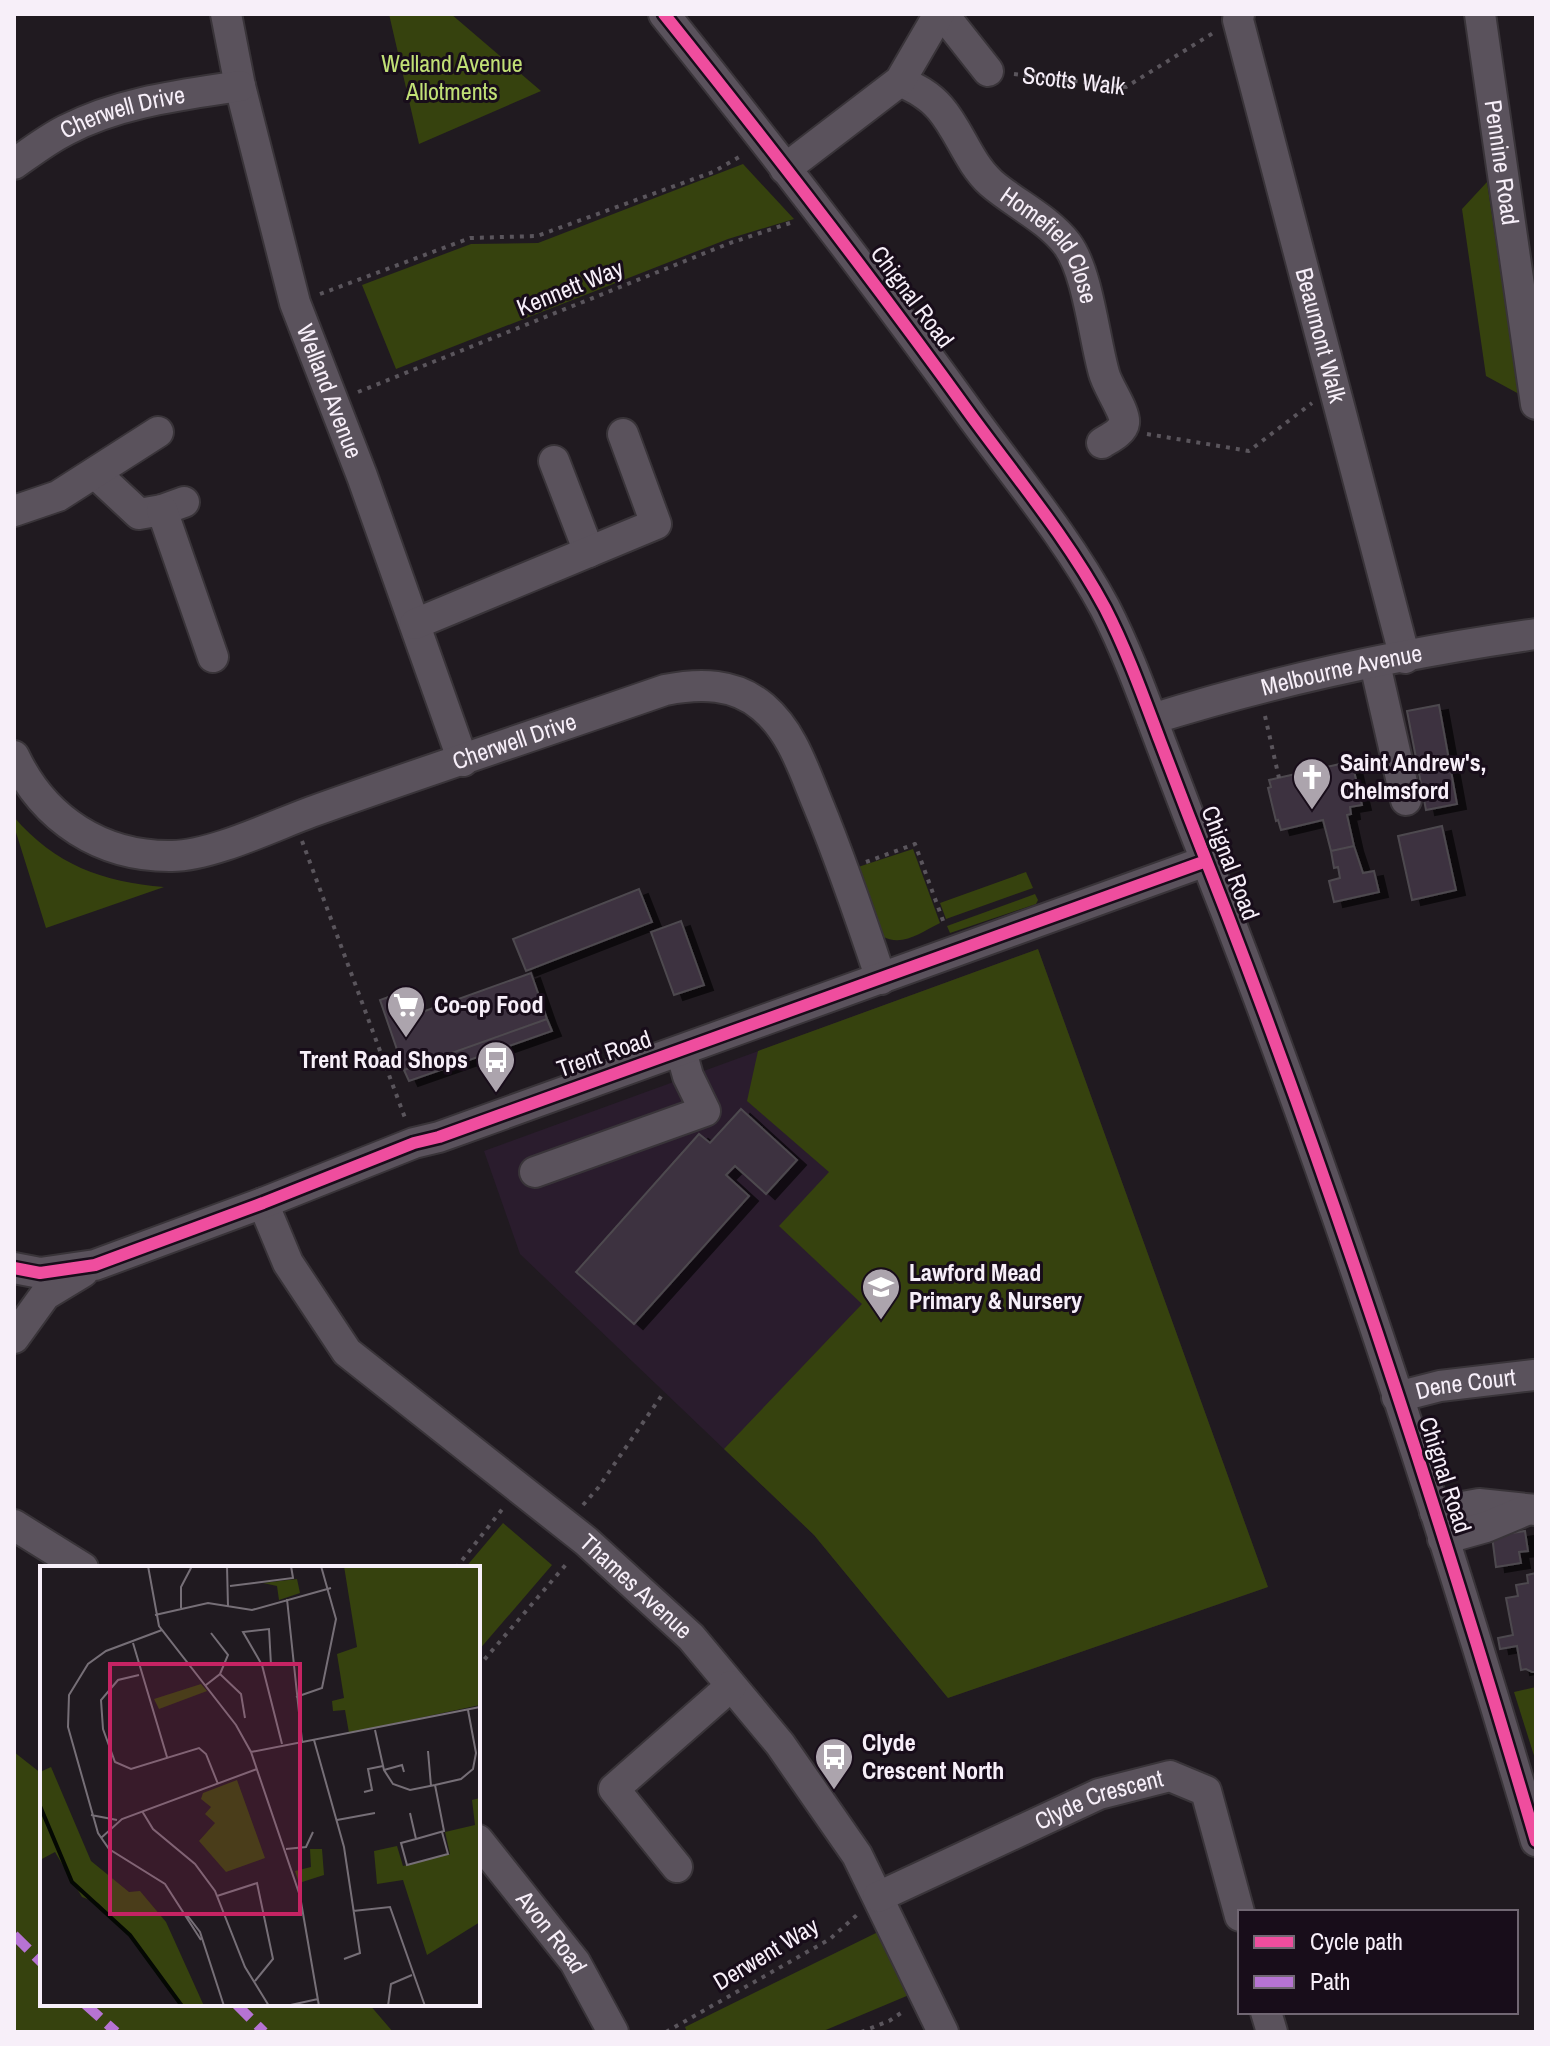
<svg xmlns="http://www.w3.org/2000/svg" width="1550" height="2046" viewBox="0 0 1550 2046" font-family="'Archivo Narrow',sans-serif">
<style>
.built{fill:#2a1c2d}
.green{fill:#36420e}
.building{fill:#3d323f;stroke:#4e494f;stroke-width:2;filter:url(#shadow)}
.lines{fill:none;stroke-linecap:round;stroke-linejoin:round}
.minor-casing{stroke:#393439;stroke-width:34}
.path{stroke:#5a555c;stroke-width:4;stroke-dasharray:4 6;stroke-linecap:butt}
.minor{stroke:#5a525c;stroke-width:30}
.quiet{stroke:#b673d3;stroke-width:10;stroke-dasharray:20 10;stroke-linecap:butt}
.cycleway-casing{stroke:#180d1a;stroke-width:17}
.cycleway{stroke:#ef4d9e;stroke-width:12}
.labels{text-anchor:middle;stroke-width:6;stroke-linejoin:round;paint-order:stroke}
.park-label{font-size:24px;fill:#c1e076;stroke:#180d1a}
.street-label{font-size:24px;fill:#f7eff9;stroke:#180d1a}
.poi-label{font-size:24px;font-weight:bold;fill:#f7eff9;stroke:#180d1a;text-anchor:start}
.inset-river{fill:none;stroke:#040803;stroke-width:4}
.inset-road{fill:none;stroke:#766f77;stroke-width:2}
.view{fill:#c52363;fill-opacity:0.15;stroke:#c52363;stroke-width:4}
.inset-edge{fill:none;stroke:#f7eff9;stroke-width:4}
</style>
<defs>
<filter id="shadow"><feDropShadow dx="9" dy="5" stdDeviation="0" flood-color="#0009"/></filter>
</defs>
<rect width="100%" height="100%" fill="#201a20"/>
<path class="built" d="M1038 949 1268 1587 948 1698 814 1535 520 1254 484 1151Z"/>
<path class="green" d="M389 14H451L541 91 419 144Z
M743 164 794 219 728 239 396 369 362 285 471 244 538 243Z
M1487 182 1519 394 1486 376 1462 209Z
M14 817C55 865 103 882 164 887L46 928 14 826Z
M913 849 940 923C921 932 902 948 882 936L855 868Z
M1026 872 1033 888 946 919 940 903Z
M1035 894 1038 900 1036 904 950 933 947 926Z
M1038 949 1268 1587 948 1698 814 1535 724 1449 862 1304 779 1226 829 1172 747 1101 758 1051Z
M503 1523 552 1565 478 1651V1568H465Z
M1536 1687V1762L1514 1692Z
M14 1752 42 1774V2004H369L393 2032H14Z
M878 1932 909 1995 821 2032H687L685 2027Z"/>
<path class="building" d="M1439 705 1457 804 1426 810 1407 711Z
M1340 764 1341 769 1353 767 1362 805 1350 807 1351 814 1347 815 1354 846 1331 851 1323 820 1281 830 1278 820 1276 821 1268 788 1271 787 1269 780Z
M1442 826 1456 890 1412 900 1398 836Z
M1354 846 1363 873 1374 871 1379 892 1334 902 1329 881 1340 878 1338 867 1334 868 1331 851Z
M639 889 652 922 526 971 513 939Z
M681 921 704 985 674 995 651 932Z
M531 973 547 1019 404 1070 380 1000 402 992 411 1016Z
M547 1019 552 1031 409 1081 404 1070Z
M741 1109 797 1160 766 1194 735 1166 726 1175 749 1196 634 1324 576 1272 699 1134 710 1143Z
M1525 1531 1528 1551 1519 1552 1521 1563 1496 1567 1492 1536Z
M1536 1573V1672H1532L1526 1669 1521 1670 1517 1646 1500 1649 1498 1638 1513 1635 1506 1598 1518 1596 1516 1585 1528 1583 1527 1575Z"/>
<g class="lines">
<g class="minor-casing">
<g id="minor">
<path id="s2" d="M226 14 240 86 295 303 362 476 463 761"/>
<path d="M664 14C769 145 872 278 970 414 1016 477 1068 539 1105 608 1127 651 1143 696 1160 741 1182 799 1204 856 1227 914 1344 1218 1444 1528 1536 1841"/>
<path d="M943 14 988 71"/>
<path id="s3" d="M1239 14 1238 20 1405 658"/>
<path id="s4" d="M1480 14 1536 404"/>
<path id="s5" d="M900 81C915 88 929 95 940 108 960 131 968 162 991 183 1015 204 1047 218 1067 244 1088 272 1094 338 1104 373 1107 386 1126 412 1124 423 1123 432 1108 439 1102 443"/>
<path id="s6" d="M14 164C31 152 48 139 66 130 120 102 181 95 240 86"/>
<path d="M785 169 900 81 939 14"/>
<path d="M554 461 589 552"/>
<path d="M95 473 139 514 162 510 184 502"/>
<path d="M162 510 213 657"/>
<path d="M14 511 58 496 158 432"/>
<path d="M415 624 656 524 623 434"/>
<path d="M1375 664 1406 800"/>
<path id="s7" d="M1152 719C1273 681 1410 652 1536 634"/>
<path id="s8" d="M14 756C44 820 102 857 172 856 211 856 273 826 311 812 428 770 547 731 665 690 700 683 735 683 763 707 792 732 803 768 817 802 841 860 861 919 881 979"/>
<path d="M535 1172 705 1111 688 1076 681 1051"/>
<path id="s9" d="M263 1203 288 1263 347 1352 586 1541 691 1637 780 1744 857 1855 943 2032"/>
<path d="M14 1268 40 1273 95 1265 263 1203 414 1143 439 1137 1206 861"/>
<path d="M14 1338 45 1295 83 1272"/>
<path id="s10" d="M1397 1397 1440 1386 1534 1375"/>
<path d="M1435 1512 1479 1504 1536 1510"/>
<path d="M14 1525 83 1568"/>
<path d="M1443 1539 1486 1527 1524 1511"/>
<path id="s11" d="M478 1840 575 1962 613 2032"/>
<path d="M677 1867 614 1789 731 1686"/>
<path id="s12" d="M878 1897 1099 1794 1170 1776 1206 1791 1240 1916"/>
<path d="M1266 2012 1272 2032"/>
</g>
</g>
<g class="path">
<path id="s1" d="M1014 74 1126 87 1213 33"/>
<path d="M320 294 470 238 537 236 713 172 741 156"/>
<path d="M358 392 730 243 793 222"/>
<path d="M1147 434 1249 451 1312 403"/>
<path d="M1265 716 1279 778"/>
<path d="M302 841 405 1118"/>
<path d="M866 862 915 844 945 926"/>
<path d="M583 1505 598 1488 664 1392"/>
<path d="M456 1568 504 1507"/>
<path d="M478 1667 569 1561"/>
<path d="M666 2032 830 1939 858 1914"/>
<path d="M861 2032 889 2021 904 2011"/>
</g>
<use href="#minor" class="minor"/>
<path class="quiet" d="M14 1935 42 1963
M85 2004 116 2032
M236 2004 264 2032"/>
<g class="cycleway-casing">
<path id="cycleway" d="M664 14C769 145 872 278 970 414 1016 477 1068 539 1105 608 1127 651 1143 696 1160 741 1182 799 1204 856 1227 914 1344 1218 1444 1528 1536 1841
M14 1268 40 1273 95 1265 263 1203 414 1143 439 1137 1206 861"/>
</g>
<use href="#cycleway" class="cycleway"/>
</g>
<defs>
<g id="church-pin" transform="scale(2)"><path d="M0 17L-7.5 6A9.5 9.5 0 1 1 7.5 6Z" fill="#aca4ad" stroke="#180d1a"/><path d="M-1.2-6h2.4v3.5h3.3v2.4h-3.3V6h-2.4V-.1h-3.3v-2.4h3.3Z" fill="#fff"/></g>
<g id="supermarket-pin" transform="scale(2)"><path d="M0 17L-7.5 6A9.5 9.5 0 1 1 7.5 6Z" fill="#aca4ad" stroke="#180d1a"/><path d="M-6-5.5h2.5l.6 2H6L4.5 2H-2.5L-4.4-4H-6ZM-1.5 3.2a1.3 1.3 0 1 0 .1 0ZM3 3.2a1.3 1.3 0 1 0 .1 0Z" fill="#fff"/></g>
<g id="bus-pin" transform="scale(2)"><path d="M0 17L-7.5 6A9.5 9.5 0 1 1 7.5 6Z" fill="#aca4ad" stroke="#180d1a"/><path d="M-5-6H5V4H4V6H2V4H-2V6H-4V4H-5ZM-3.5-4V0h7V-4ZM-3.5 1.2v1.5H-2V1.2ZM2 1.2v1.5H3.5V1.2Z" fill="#fff"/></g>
<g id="school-pin" transform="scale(2)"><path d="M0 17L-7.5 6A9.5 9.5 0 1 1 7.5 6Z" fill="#aca4ad" stroke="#180d1a"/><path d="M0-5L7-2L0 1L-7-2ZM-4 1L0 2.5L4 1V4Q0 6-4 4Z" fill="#fff"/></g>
</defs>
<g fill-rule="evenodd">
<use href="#church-pin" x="1312" y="777"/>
<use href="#supermarket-pin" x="406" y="1005"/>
<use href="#bus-pin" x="496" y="1060"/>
<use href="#school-pin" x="881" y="1287"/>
<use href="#bus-pin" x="834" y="1757"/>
</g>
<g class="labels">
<g class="park-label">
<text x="452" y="72">Welland Avenue<tspan x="452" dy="28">Allotments</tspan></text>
</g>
<g class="street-label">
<text dy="8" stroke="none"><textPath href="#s1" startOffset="60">Scotts Walk</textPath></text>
<text dy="8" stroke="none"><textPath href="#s6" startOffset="122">Cherwell Drive</textPath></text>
<text dy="8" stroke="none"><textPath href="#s4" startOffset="150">Pennine Road</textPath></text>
<text dy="8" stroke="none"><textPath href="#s5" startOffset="228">Homefield Close</textPath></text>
<text transform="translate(570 288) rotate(-22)" y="8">Kennett Way</text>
<text transform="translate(912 297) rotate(53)" y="8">Chignal Road</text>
<text dy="8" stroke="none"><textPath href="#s3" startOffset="332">Beaumont Walk</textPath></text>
<text dy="8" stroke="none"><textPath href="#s2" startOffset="392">Welland Avenue</textPath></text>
<text dy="8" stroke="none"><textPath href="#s7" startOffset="196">Melbourne Avenue</textPath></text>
<text dy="8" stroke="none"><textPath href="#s8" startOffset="560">Cherwell Drive</textPath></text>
<text transform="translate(1230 863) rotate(69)" y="8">Chignal Road</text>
<text transform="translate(604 1054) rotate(-19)" y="8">Trent Road</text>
<text dy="8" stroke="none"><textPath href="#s10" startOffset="70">Dene Court</textPath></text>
<text transform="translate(1445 1475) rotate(72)" y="8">Chignal Road</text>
<text dy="8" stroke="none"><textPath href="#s9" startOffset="544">Thames Avenue</textPath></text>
<text dy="8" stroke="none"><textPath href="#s12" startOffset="242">Clyde Crescent</textPath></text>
<text dy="8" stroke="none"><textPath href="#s11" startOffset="118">Avon Road</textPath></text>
<text transform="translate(766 1954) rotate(-31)" y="8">Derwent Way</text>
</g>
<g class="poi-label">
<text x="1340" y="771">Saint Andrew's,<tspan x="1340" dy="28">Chelmsford</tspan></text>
<text x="434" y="1013">Co-op Food</text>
<text x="468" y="1068" text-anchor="end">Trent Road Shops</text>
<text x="909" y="1281">Lawford Mead<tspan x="909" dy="28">Primary &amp; Nursery</tspan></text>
<text x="862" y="1751">Clyde<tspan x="862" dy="28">Crescent North</tspan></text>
</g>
</g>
<g transform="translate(40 1566)">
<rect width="440" height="440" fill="#201a20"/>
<path d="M304 0H440V139L309 167 305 144 293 145 292 135 304 132 297 88 317 81ZM257 13 260 27 239 34 237 20 223 17ZM161 118 167 125 119 143 114 133ZM11 201 51 295 89 326 100 325 126 356 164 440H140L89 369 58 337 42 331 15 286 0 294V206ZM197 214 225 292 186 306 159 275 175 257 165 248 171 241 161 233 163 227ZM440 232V356L387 389 363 314 337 318 334 285 357 280 363 300 410 288 405 266 435 259 432 234ZM270 283H282L284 309 259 317 255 305 271 301Z" fill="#36420e"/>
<path class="inset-river" d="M0 240 32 316 90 369 142 440"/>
<path class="inset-road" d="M108 0 119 60 196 159 211 186 260 330 279 440M187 0 188 41M190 20 253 12 251 0M247 33 262 175M141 42V21L152 0M115 49 168 37 212 44 291 22M229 63 231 99H222L203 66ZM122 64 66 85 48 98 29 129 28 161 58 267 69 283 125 318 161 374M93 77 127 191M222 99 242 178M180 108 201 128 205 152M99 109 78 114 61 134 63 163 75 196 91 203 159 182 166 188 178 218M166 119 180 108 188 89 171 67M256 131 282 122 296 53 281 0M335 164 344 204 353 218 370 224 395 219 421 213 433 203 436 187 428 144M274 174 304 281 320 387 304 393M388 185 391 220M211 186 440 141M344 204 362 199 364 206M324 226 332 224 328 203 343 200M102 245 113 263 155 298 175 325 205 401 229 440M370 247 376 273 361 277 367 299 408 288 402 266M51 249 77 254M297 254 335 247M61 272 82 253 217 203M376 273 404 265 395 219M246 283 266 281 273 266M177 330 217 317 233 393 215 415M313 345 350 341 385 440M147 349 160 366 184 440M246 440 278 433M348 440 351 418 372 409"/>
<path class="view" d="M70 98H260V348H70Z"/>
<rect width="440" height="440" class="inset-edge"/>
</g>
<rect width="1550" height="2046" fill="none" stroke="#f7eff9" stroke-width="32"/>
<rect x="1238" y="1910" width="280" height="104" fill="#180d1a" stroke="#716773" stroke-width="2"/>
<rect x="1254" y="1936" width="40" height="12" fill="#ef4d9e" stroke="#716773" stroke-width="2"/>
<text x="1310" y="1950" font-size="24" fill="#f7eff9">Cycle path</text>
<rect x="1254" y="1976" width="40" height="12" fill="#b673d3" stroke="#716773" stroke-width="2"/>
<text x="1310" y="1990" font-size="24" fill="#f7eff9">Path</text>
</svg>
